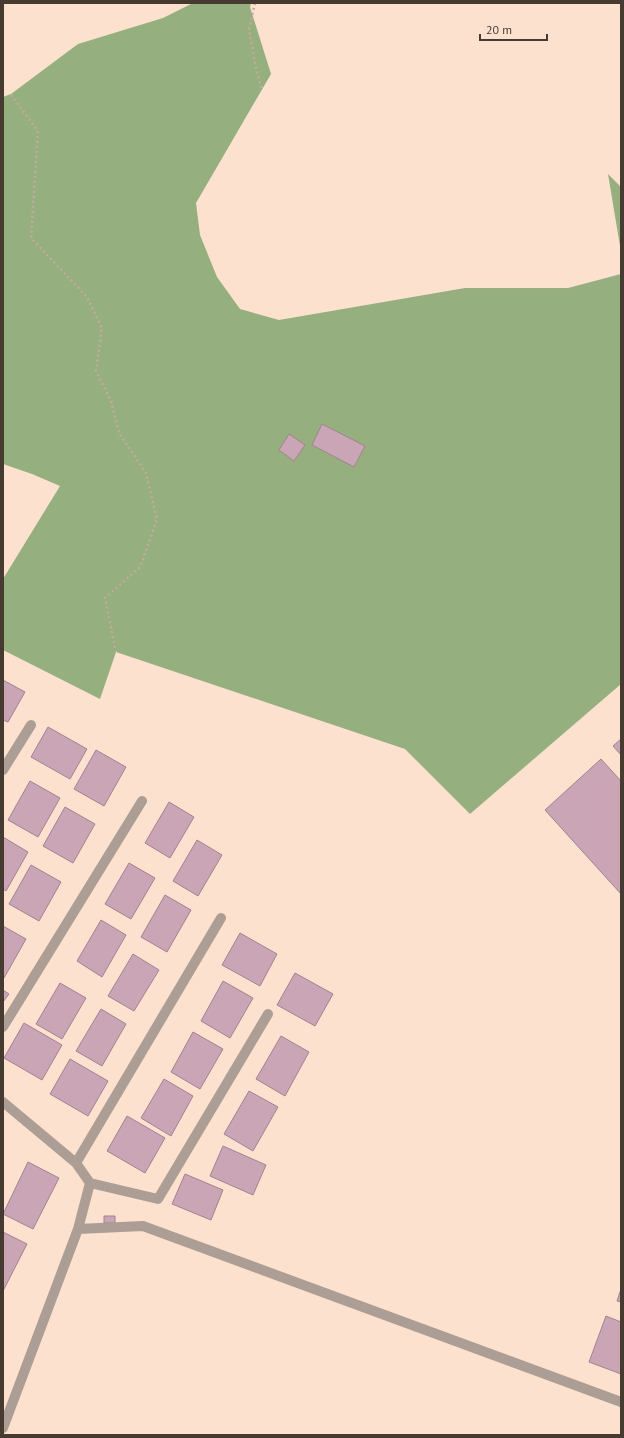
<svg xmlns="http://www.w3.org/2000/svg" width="624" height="1438" viewBox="0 0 624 1438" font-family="'PT Sans',sans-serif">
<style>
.forest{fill:#96af7f}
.building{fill:#caa5b5;stroke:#a48190}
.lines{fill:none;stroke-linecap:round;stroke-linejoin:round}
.path{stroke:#c2ab9c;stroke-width:2.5;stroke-dasharray:2 3;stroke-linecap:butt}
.minor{stroke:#ac9e94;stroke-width:10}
</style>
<rect width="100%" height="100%" fill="#fce1cf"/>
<path class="forest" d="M193 3H251L250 7 271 74 196 203 200 235 217 277 240 309 279 320 465 288H568L621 274V684L470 814 405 749 116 652 100 699 3 650V579L60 486 32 474 3 464V97L11 94 78 44 163 18Z
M608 174 621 187V252Z"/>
<path class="building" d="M322 424 365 446 354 467 312 445Z
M289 434 305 445 294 461 279 450Z
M3 680 25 692 8 722 3 720Z
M48 727 87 749 70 779 31 757Z
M621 739V755L613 746Z
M96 750 126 767 104 806 74 789Z
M601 759 621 781V894L545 810Z
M30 781 60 798 38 837 8 820Z
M169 802 194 817 170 858 145 843Z
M65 807 95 824 73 863 43 846Z
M3 837 28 852 6 891 3 889Z
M197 840 222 855 198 896 173 881Z
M129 863 155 878 131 919 105 904Z
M31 865 61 882 39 921 9 904Z
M165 895 191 910 167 952 141 937Z
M101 920 126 935 102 977 77 961Z
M3 926 26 939 4 978 3 977Z
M240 933 277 954 260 986 222 965Z
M133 954 159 970 134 1011 108 996Z
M295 973 333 994 315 1026 277 1005Z
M223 981 253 998 230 1038 201 1021Z
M60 983 86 998 62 1039 36 1024Z
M3 990 9 994 3 1002Z
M101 1009 126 1024 102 1066 76 1051Z
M24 1023 62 1045 42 1080 4 1058Z
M193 1032 223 1049 200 1089 171 1072Z
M281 1036 309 1052 285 1096 256 1079Z
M70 1059 108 1081 88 1116 50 1094Z
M164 1079 193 1096 171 1136 141 1118Z
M249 1091 278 1107 253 1151 224 1134Z
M127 1116 165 1138 145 1173 107 1151Z
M223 1146 266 1165 253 1195 210 1176Z
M28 1162 59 1178 33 1229 3 1214Z
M185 1174 223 1190 211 1220 172 1204Z
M104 1216H115V1223H104Z
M3 1232 27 1244 3 1291Z
M621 1289V1302L617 1301Z
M606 1316 621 1322V1374L589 1362Z"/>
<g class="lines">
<path class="path" d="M255 3 249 29 256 69 262 89
M11 95 38 131 31 238 87 297 102 328 96 371 111 401 119 433 146 473 157 520 140 567 105 598 116 652"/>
<path class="minor" d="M3 770 31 725
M3 1027 142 801
M3 1102 76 1163 90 1183 78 1229 3 1428
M76 1163 221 918
M90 1183 158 1199 268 1014
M78 1229 143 1226 621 1402"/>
</g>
<rect width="624" height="1438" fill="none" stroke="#473a31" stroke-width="8"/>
<path d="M480 34v6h67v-6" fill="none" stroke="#473a31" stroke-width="2"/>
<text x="486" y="34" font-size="12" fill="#473a31" stroke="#fce1cf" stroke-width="3" paint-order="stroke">20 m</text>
</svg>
